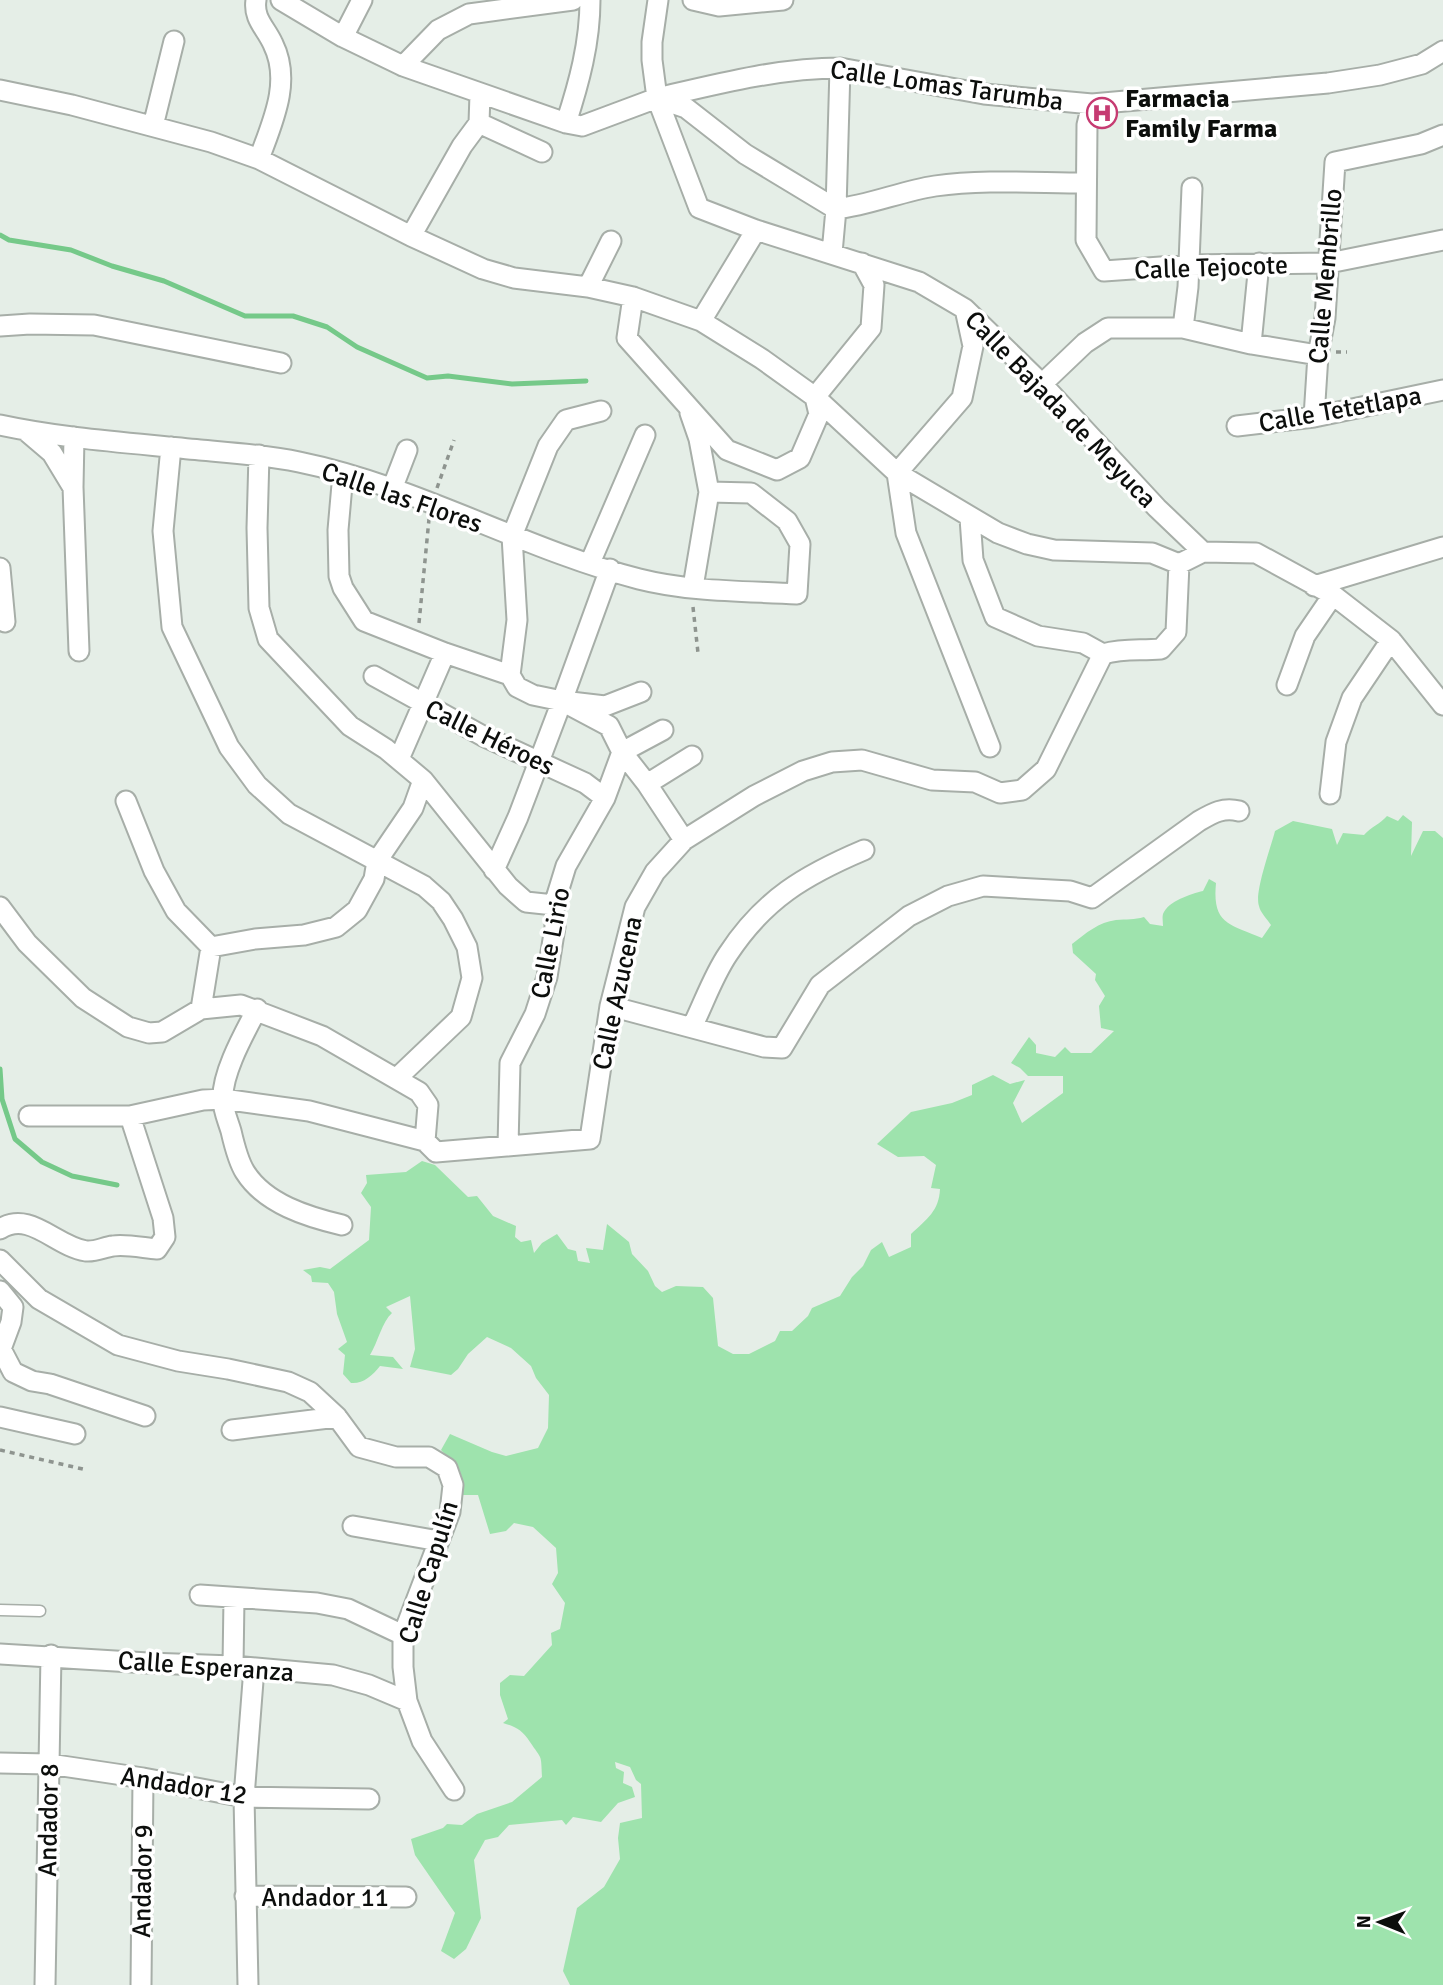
<svg xmlns="http://www.w3.org/2000/svg" width="1443" height="1985" viewBox="0 0 1443 1985" font-family="Signika,sans-serif">
<style>
.green{fill:#9ee3ad}
.lines{fill:none;stroke-linecap:round;stroke-linejoin:round}
.stream{stroke:#75c989;stroke-width:5}
.service-casing{stroke:#a7aea8;stroke-width:13}
.minor-casing{stroke:#a7aea8;stroke-width:23}
.path{stroke:#8e948f;stroke-width:3.5;stroke-dasharray:5 5;stroke-linecap:butt}
.service{stroke:#fff;stroke-width:10}
.minor{stroke:#fff;stroke-width:19}
.labels{text-anchor:middle;stroke-width:7;stroke-linejoin:round;paint-order:stroke}
.street-label{font-size:26px;fill:#0c0e0c;stroke:#fff}
.poi-label{font-size:26px;font-weight:bold;fill:#0c0e0c;stroke:#fff;text-anchor:start}
</style>
<rect width="100%" height="100%" fill="#e5eee7"/>
<path class="green" d="M1403 815 1412 822 1411 856 1423 831H1435L1443 838V1985H570L563 1971 577 1908 604 1887 620 1859 618 1838 620 1823 642 1818 641 1784 636 1780 630 1767 615 1762 616 1768 624 1772 623 1783 632 1787 635 1797 618 1803 601 1822 573 1817 566 1825 562 1820 509 1825 498 1837 485 1840 474 1860 481 1918 466 1949 454 1959 441 1951 455 1913 415 1855 411 1839 443 1828 447 1824 462 1825 477 1814 512 1802 542 1777C541 1753 542 1760 530 1742 522 1730 516 1727 503 1723L508 1719 500 1695V1683L510 1675 524 1676 552 1645 551 1633 560 1629 565 1603 552 1584 558 1573 556 1548 533 1527 514 1523 506 1531 490 1534 478 1495H462C465 1469 457 1468 441 1450L450 1434 492 1452 506 1456 538 1448 548 1428 549 1395 536 1378 531 1366 511 1348 487 1337 468 1354 458 1369 451 1375 410 1367 415 1349 410 1296 386 1307 392 1313C382 1322 378 1342 370 1355L393 1357 403 1369 380 1366C372 1376 363 1384 351 1383L343 1374 345 1355 338 1349 347 1342 337 1314 334 1292 328 1283 312 1282 311 1276 303 1270 320 1267 330 1269 369 1240 371 1207 361 1193 367 1183 366 1175 406 1172 422 1161 435 1165 468 1197 477 1196 493 1216 516 1226 515 1237 521 1242 531 1240 534 1253 542 1243 557 1234 568 1249 576 1251 578 1261 590 1263 586 1248 603 1250 607 1224 629 1242 632 1254 648 1271 655 1286 662 1292 676 1286 703 1287 713 1298 718 1346 733 1354H749L775 1341 780 1331H792L808 1316 812 1308 840 1296 852 1277 863 1266 871 1250 882 1242 889 1257 911 1247V1234C927 1219 939 1211 940 1189L931 1188 936 1165 924 1156 898 1157 877 1144 911 1112 952 1103 972 1095V1085L993 1075 1010 1084 1025 1080 1013 1103 1022 1123 1063 1093V1076H1028L1020 1068 1011 1063 1029 1037 1036 1045V1053L1055 1057 1065 1047 1071 1053H1091L1114 1031 1101 1028 1099 1006 1105 996 1095 980 1096 974 1073 953 1072 944C1086 933 1099 922 1116 920 1127 919 1134 920 1144 917L1150 924 1163 926C1163 922 1162 918 1163 914 1168 901 1191 894 1203 891L1209 879 1216 883C1212 924 1229 924 1262 938L1271 925C1267 919 1260 912 1259 906 1254 893 1271 847 1275 831L1293 821 1332 829 1337 845 1343 833 1364 835C1371 827 1380 824 1387 816L1398 821Z"/>
<g class="lines">
<path class="stream" d="M0 235 9 240 71 250 112 266 164 281 245 316H293L327 327 357 347 427 378 448 376 512 384 586 381
M0 1069 2 1099 15 1139 42 1162 72 1176 117 1185"/>
<g class="service-casing">
<path id="service" d="M0 1610 40 1611"/>
</g>
<g class="minor-casing">
<path id="minor" d="M256 0C253 19 266 28 273 44 292 82 272 123 259 159
M281 0 343 37 403 66 566 123 582 126 657 98 686 108 745 154 836 209
M658 0 652 42V60L657 98 699 208 756 230 919 282 965 309 1042 384 1157 508 1203 552
M693 0 719 6 783 0
M343 37 362 0
M403 66 438 30 469 14 573 0
M0 90 72 105 211 142 259 159 411 236 483 269 514 278 588 287 633 297 701 321 762 359 815 397 897 473 998 533 1027 544 1054 550 1152 553 1179 564 1203 552 1256 553 1333 595 1391 640 1443 705
M657 98C717 84 779 68 840 68L984 94 1092 104 1328 83 1380 75 1422 64 1443 51
M1092 104 1087 125 1086 240 1104 271 1189 265 1329 263 1443 240
M479 123 542 152
M566 123C579 83 590 43 590 0
M153 126 174 41
M836 209C870 205 902 191 935 186 984 179 1036 183 1086 183
M411 236 462 146 479 123 480 94
M832 253 836 209 840 68
M588 287 611 241
M633 297 627 338 727 450 777 470 800 458 819 414 815 397 871 328 874 285 862 263
M965 309 973 346 962 398 897 473 906 533 990 747
M701 321 756 230
M0 326 30 324 94 325 281 363
M1183 328 1188 287 1192 188
M1251 344 1259 263
M1042 384 1085 343 1108 328H1183L1251 344 1318 355
M690 413 699 439 709 492 693 587
M1314 417 1318 355 1325 318 1335 162 1421 144 1443 135
M0 425C65 439 133 443 200 450 233 453 266 455 299 462 417 486 523 549 639 579 690 592 746 591 797 594L800 544 787 521 751 493 709 492
M1237 426 1314 417 1443 390
M25 430 52 453 72 486
M74 437 73 487 79 651
M171 447 163 531 172 627 229 747 257 785 289 814 424 886 441 901 453 919 467 947 472 978 461 1017 397 1078
M259 455 257 528 259 608 268 639 350 726 386 749 423 780 508 886 526 902 554 905
M343 473 338 530 339 576 343 588 364 621 445 653 510 675 517 687 533 695 562 701 605 706 641 692
M392 489 407 450
M970 518 973 560 995 617 1038 636 1083 643 1103 654C1125 648 1139 651 1161 649L1176 632 1179 564
M590 563 645 435
M0 568 5 622
M610 569 562 701 609 726 622 752 647 784 684 840
M1314 586 1443 547
M510 675 517 620 512 536 548 446 566 420 601 411
M374 676 483 736 585 783 605 798
M1287 685 1305 636 1333 595
M399 759 445 653
M647 784 692 756
M1330 794 1336 742 1352 698 1391 640
M126 801 154 871 176 911 211 947
M494 870 518 817 562 701
M0 907 27 943 83 998 128 1027 149 1033 162 1032 201 1009 241 1005 322 1036 419 1092 428 1105 425 1141
M211 947 255 939 304 935 336 927 357 910 374 879 377 861 413 808 423 780
M610 1006 764 1047 782 1048 820 985 909 916 948 896 983 886 1070 891 1092 898 1199 821C1213 813 1223 807 1239 811
M201 1009 211 947
M257 1009C245 1032 221 1074 223 1100 223 1110 228 1121 231 1131 234 1144 238 1161 245 1172 265 1204 308 1217 342 1225
M692 1027C704 1003 713 976 728 954 764 899 805 875 864 850
M29 1116H130L203 1100 223 1099 309 1111 425 1141 436 1152 590 1139 610 1006 635 907 655 872 684 840 754 796 803 771 832 762 862 760 932 780 975 782 1000 793 1022 790 1046 769 1103 654
M508 1146 510 1063 535 1014 547 977 555 927 554 905 566 866 605 798 622 752 663 730
M0 1229C30 1210 55 1246 86 1251 96 1252 104 1247 113 1246 126 1244 144 1248 157 1249L165 1237 163 1218 130 1116
M0 1260 39 1299 118 1345 178 1361 228 1369 288 1382 310 1392 337 1417 359 1447 396 1457H429L447 1468 453 1485 450 1512 403 1635V1667L407 1701 422 1741 454 1790
M0 1291 13 1307 11 1322 1 1349 13 1372 32 1381 50 1384 145 1416
M0 1417 75 1434
M232 1430 337 1417
M353 1526 439 1541
M200 1595 317 1603 348 1609 403 1635
M0 1654 148 1663 233 1666 333 1675 369 1685 407 1701
M233 1666 234 1598
M0 1763 49 1764 143 1778 244 1797 369 1799
M245 1896 406 1897
M45 1985 51 1655
M141 1985 143 1778
M248 1985 244 1797 254 1668"/>
</g>
<path class="path" d="M1336 352H1347
M437 488 454 440
M693 607 698 653
M419 623 429 519
M0 1450 87 1470"/>
<use href="#service" class="service"/>
<use href="#minor" class="minor"/>
</g>
<defs>
<g id="hospital-ring" transform="scale(1.575)"><circle r="9.5" fill="#fff" stroke="#c63b72" stroke-width="1.5"/><path d="M-5-5h3v3.5h4V-5h3V5h-3V1.5h-4V5h-3Z" fill="#c63b72"/></g>
</defs>
<g fill-rule="evenodd">
<use href="#hospital-ring" x="1102" y="113"/>
</g>
<g class="labels">
<g class="street-label">
<text transform="translate(947 85) rotate(8)" y="9">Calle Lomas Tarumba</text>
<text transform="translate(1211 267) rotate(-2)" y="9">Calle Tejocote</text>
<text transform="translate(1325 276) rotate(-85)" y="9">Calle Membrillo</text>
<text transform="translate(1061 409) rotate(46)" y="9">Calle Bajada de Meyuca</text>
<text transform="translate(1340 409) rotate(-10)" y="9">Calle Tetetlapa</text>
<text transform="translate(402 497) rotate(19)" y="9">Calle las Flores</text>
<text transform="translate(490 737) rotate(26)" y="9">Calle Héroes</text>
<text transform="translate(550 943) rotate(-79)" y="9">Calle Lirio</text>
<text transform="translate(617 993) rotate(-78)" y="9">Calle Azucena</text>
<text transform="translate(428 1572) rotate(-73)" y="9">Calle Capulín</text>
<text transform="translate(206 1666) rotate(4)" y="9">Calle Esperanza</text>
<text transform="translate(184 1785) rotate(9)" y="9">Andador 12</text>
<text transform="translate(48 1820) rotate(-89)" y="9">Andador 8</text>
<text transform="translate(142 1881) rotate(-89)" y="9">Andador 9</text>
<text x="325" y="1906">Andador 11</text>
</g>
<g class="poi-label">
<text x="1125" y="107">Farmacia<tspan x="1125" dy="30">Family Farma</tspan></text>
</g>
</g>
<g transform="translate(1380 1922) rotate(271)" stroke="#ffffff" stroke-width="5" paint-order="stroke">
<path d="M0-5L12 26L0 18L-12 26Z" fill="#0c0e0c"/>
<text y="-10" font-size="19" font-weight="bold" text-anchor="middle" fill="#0c0e0c">N</text>
</g>
</svg>
